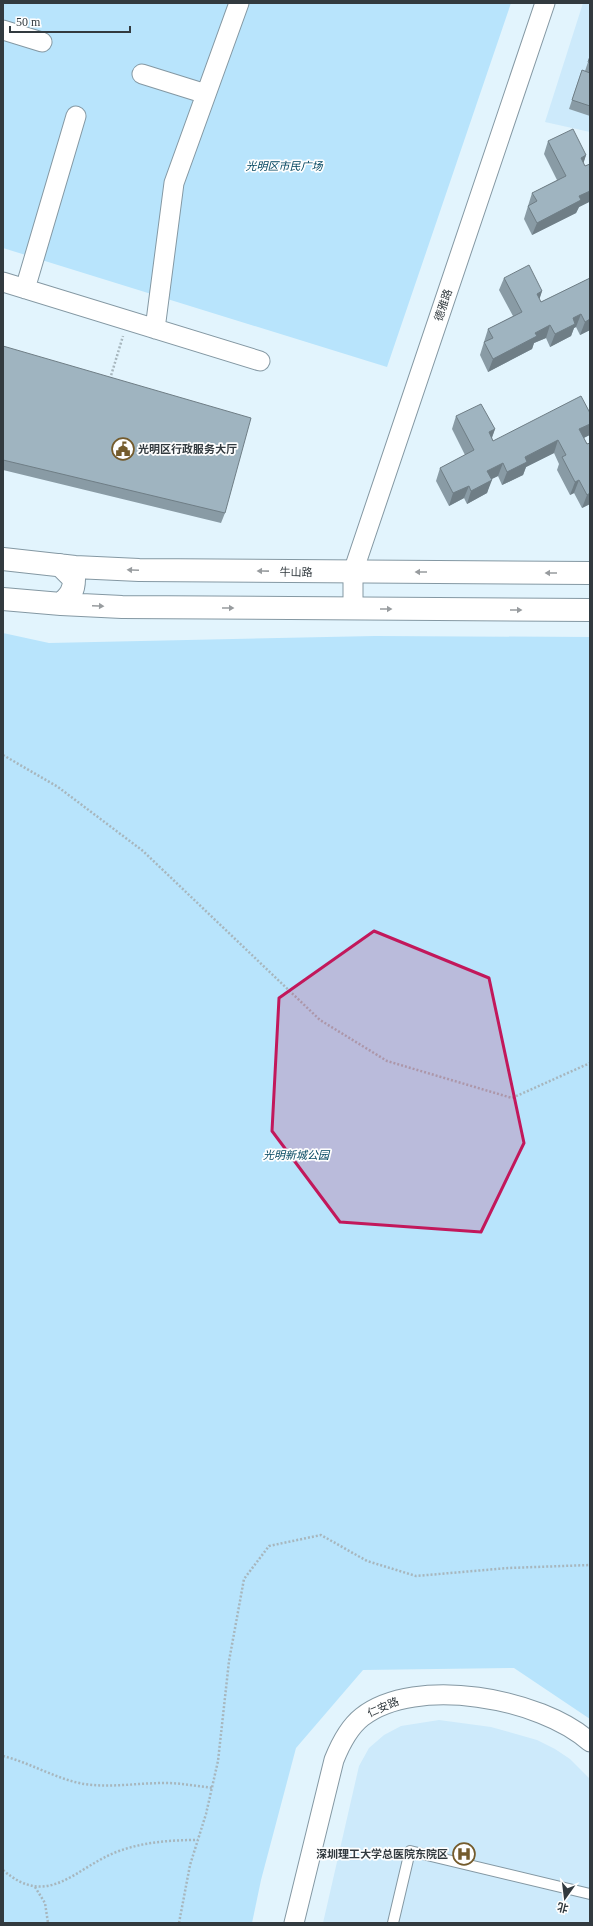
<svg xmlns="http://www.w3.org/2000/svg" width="593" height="1926" viewBox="0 0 593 1926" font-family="'Times New Roman','Noto Sans SC',serif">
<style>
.built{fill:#cdeafb}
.green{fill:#b8e4fc}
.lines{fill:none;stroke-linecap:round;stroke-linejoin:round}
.lane-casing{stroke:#8498a3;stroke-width:12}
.street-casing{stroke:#8498a3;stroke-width:21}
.secondary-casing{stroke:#8498a3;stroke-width:24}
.path{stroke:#a7b6bd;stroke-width:2.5;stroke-dasharray:2 2;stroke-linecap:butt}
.lane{stroke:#fff;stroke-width:10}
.street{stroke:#fff;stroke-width:19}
.secondary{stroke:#fff;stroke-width:22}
.wall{fill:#899ba5}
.shaded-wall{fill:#6f7e86}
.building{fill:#9fb4c0;stroke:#6f7e86}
.oneway{fill:#989c9f}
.marked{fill:#c2185b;fill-opacity:0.2;stroke:#c2185b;stroke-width:3;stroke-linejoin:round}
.labels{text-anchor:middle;stroke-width:3.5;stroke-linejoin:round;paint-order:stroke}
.park-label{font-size:11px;font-style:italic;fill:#00445e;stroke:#fefefe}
.street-label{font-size:11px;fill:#323a3f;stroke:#fefefe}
.poi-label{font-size:11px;font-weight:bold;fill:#323a3f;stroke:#fefefe;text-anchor:start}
</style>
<rect width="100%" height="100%" fill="#e2f4fd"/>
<path class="built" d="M583 3H590V132L545 122Z
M439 1720 491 1727 537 1740 555 1749 570 1759 590 1779V1923H323L359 1766 369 1748 384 1735 401 1726Z"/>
<path class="green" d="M3 3H511L387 367 3 248Z
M3 633 49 643 375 636 590 637V1719L514 1668 363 1670 296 1748 261 1880 252 1923H3Z"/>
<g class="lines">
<g class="lane-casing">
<path id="lane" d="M393 1923 410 1851 590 1894"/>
</g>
<g class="street-casing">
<path id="street" d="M3 30 42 42
M142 74 206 94
M3 282 260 361
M25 289 76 116
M155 329 174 183 239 3
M353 609V572L545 3
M294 1923 334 1760C340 1745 348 1728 362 1717 416 1675 541 1698 590 1742"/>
</g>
<g class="secondary-casing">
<path id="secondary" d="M3 559 75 567 139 570 590 573
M60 565 74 579C74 591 70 596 61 604
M3 599 61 604 122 607 590 610"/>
</g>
<path class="path" d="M110 379 123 336
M3 755 58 787 143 851 320 1020 387 1061 512 1098 590 1063
M3 1756C31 1763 56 1779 84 1784 111 1788 137 1783 164 1783 181 1783 197 1786 213 1788
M3 1870C49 1910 75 1867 119 1851 144 1842 171 1840 198 1840
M35 1887 45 1903 48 1923
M179 1923 190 1865 206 1814 218 1761 229 1661 244 1579 269 1546 321 1535 367 1561 416 1576 508 1568 590 1565"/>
<use href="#lane" class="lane"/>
<use href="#street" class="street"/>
<use href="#secondary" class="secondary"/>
</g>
<path class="wall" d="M590 56V116L569 109 582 70 585 71Z
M548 141 586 155 583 163 585 166 590 164V203L589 202 579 207 576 213 532 235 524 219 532 193 557 180 544 154Z
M504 278 542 291 539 299 541 302 590 278V330L580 335 576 327 574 328 571 336 550 347 546 338 534 343 532 349 488 372 480 355 488 329 513 316 499 290Z
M3 346 225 513 221 523 3 470Z
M590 413V434L584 438 587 444 590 443V504L582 508 574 493 570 495 557 470 559 464 554 453 526 467 523 475 502 485 498 476 491 479 487 493 467 504 464 498 449 506 436 481 440 468 465 455 452 429 456 416 495 429 492 438 493 441Z"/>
<path class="shaded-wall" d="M586 155 582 168 581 158Z
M590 191 589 202 579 207 576 213 532 235 537 223 579 196Z
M542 291 538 304 537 294Z
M581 314 576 327 574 328 571 336 550 347 555 334 573 318Z
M590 319V330L580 335 585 322Z
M550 325 546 338 534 343 532 349 488 372 493 359 535 333Z
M590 424V435L575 442 579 429Z
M495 429 490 442 489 432Z
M558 440 554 453 526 467 523 475 502 485 507 472 525 457Z
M503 463 498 476 482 484 487 471Z
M492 480 487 493 467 504 471 491Z
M579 480 574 493 570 495 575 482Z
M469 486 464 498 449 506 453 493Z
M590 493V504L582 508 587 495Z"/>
<path class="building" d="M590 56V63L588 62Z
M582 70 590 73V106L572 100Z
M573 129 586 155 581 158 585 166 590 164V191L579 196 581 200 537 223 528 206 537 201 532 193 566 176 548 141Z
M529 265 542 291 537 294 541 302 590 278V319L585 322 581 314 573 318 575 324 555 334 550 325 535 333 537 336 493 359 484 342 493 338 488 329 522 312 504 278Z
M3 346 251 418 225 513 3 460Z
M581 396 590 413V424L579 429 587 444 590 443V493L587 495 579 480 575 482 562 457 566 455 558 440 525 457 527 462 507 472 503 463 487 471 492 480 471 491 469 486 453 493 440 468 474 450 456 416 481 404 495 429 489 432 493 441Z"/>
<defs><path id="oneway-solid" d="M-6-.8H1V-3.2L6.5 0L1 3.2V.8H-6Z"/></defs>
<g class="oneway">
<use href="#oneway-solid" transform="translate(133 570) rotate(-177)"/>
<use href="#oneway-solid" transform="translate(263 571) rotate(-179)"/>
<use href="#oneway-solid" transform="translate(421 572) rotate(-180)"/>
<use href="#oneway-solid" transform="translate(551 573) rotate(-180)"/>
<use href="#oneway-solid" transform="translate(98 606) rotate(2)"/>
<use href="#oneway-solid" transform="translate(228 608)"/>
<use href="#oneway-solid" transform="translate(386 609)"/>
<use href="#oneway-solid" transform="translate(516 610)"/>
</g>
<path class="marked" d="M374 931 489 978 524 1143 481 1232 340 1222 272 1131 279 998Z"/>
<defs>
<g id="civic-ring" transform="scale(1.15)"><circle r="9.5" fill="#fefefe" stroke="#745b2c" stroke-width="1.5"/><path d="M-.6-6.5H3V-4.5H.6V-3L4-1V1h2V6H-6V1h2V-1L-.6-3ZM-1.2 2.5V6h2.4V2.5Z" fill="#745b2c"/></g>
<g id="hospital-ring" transform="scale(1.15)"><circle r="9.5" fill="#fefefe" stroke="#745b2c" stroke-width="1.5"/><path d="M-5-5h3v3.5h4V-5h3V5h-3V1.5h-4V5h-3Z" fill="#745b2c"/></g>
</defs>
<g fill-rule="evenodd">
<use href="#civic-ring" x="123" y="449"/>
<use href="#hospital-ring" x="464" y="1854"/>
</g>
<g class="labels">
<g class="park-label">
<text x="284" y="170">光明区市民广场</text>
<text x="296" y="1159">光明新城公园</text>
</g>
<g class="street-label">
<text transform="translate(443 305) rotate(-71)" y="4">德雅路</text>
<text transform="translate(296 572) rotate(1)" y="4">牛山路</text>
<text transform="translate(383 1707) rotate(-24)" y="4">仁安路</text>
</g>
<g class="poi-label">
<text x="138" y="453">光明区行政服务大厅</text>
<text x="448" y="1858" text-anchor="end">深圳理工大学总医院东院区</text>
</g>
</g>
<rect width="593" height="1926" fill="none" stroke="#323a3f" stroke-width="8"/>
<g transform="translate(565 1898) rotate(194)" stroke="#fefefe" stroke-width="3" paint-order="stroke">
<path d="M0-3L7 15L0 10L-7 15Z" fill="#323a3f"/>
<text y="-6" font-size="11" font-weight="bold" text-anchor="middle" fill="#323a3f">北</text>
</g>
<path d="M10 26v6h120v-6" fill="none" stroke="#323a3f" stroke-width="2"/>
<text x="16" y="26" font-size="12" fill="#323a3f" stroke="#fefefe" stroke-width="3" paint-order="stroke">50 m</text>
</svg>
